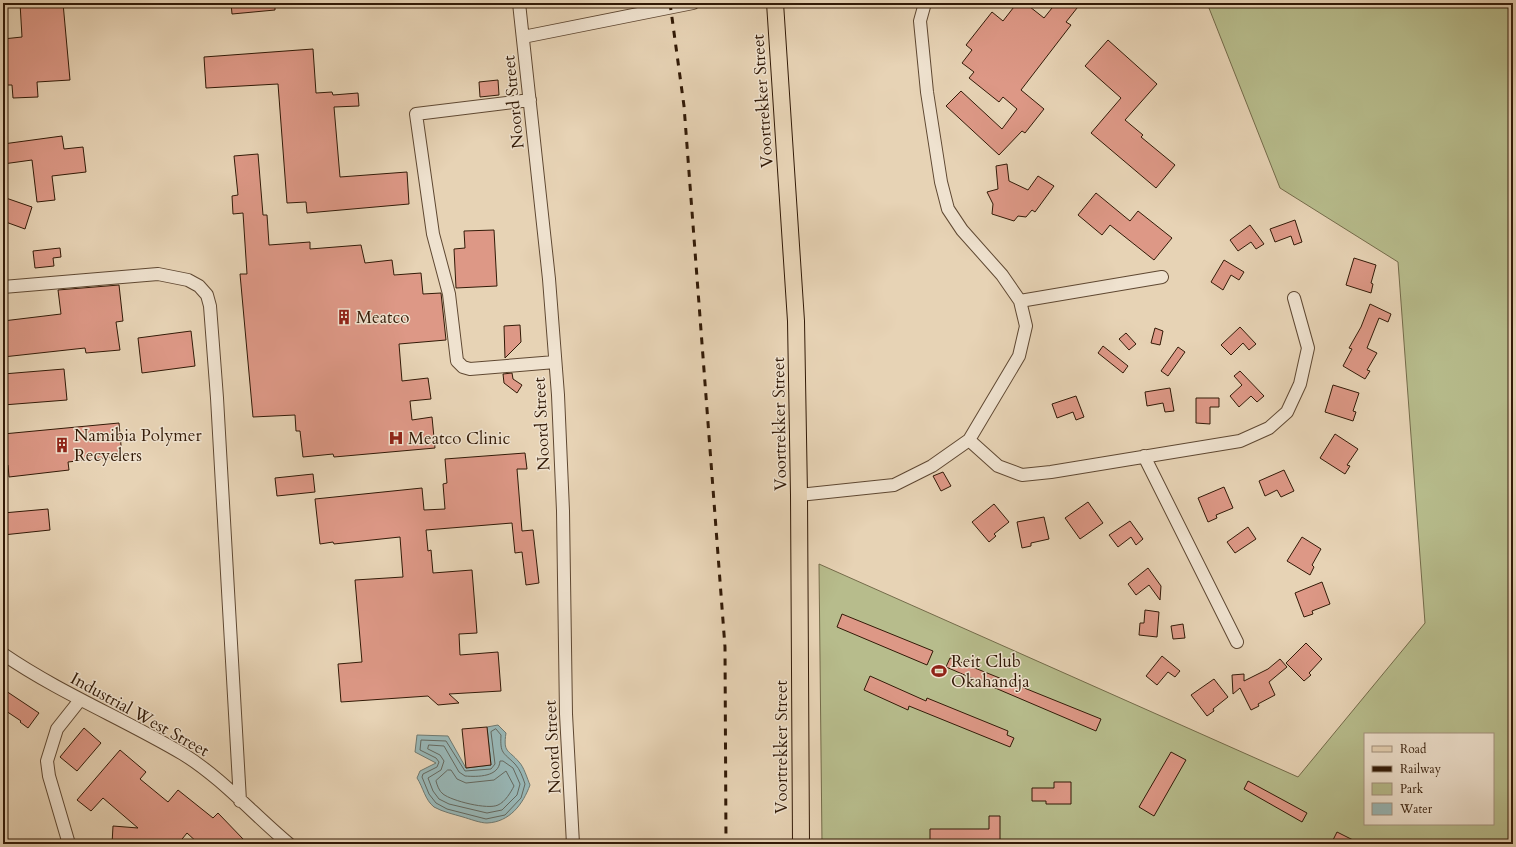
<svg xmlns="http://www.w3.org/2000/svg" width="1516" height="847" viewBox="0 0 1516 847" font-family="Cardo,serif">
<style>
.green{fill:#b7bc8c;stroke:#746b4a;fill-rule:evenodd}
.water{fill:#98b6b5;stroke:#6f786f}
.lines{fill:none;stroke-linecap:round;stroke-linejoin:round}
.shore{stroke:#65685e;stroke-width:1}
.building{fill:#dd9886;stroke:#321a07}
.minor-casing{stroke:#5f4832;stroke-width:14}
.major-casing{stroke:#321a07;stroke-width:18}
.minor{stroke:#efe2cf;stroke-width:12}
.major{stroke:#e7d3b5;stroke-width:16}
.rail{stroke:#321a07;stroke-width:3;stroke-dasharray:7 7;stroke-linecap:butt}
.labels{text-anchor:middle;stroke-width:3;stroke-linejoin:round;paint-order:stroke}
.street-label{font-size:17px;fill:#321a07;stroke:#efe2cf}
.poi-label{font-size:17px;fill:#321a07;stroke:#efe2cf;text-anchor:start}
</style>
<rect width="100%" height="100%" fill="#e7d3b5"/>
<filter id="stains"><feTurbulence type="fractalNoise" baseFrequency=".005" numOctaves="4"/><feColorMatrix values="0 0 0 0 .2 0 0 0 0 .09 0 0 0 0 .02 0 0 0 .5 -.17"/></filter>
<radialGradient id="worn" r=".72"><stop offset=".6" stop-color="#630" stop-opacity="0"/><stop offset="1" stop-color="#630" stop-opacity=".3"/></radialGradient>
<path class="green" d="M1207 3H1513V844H822L819 564 1298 777 1425 623 1398 262 1280 188ZM1365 734H1493V824H1365Z"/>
<path class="water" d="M498 725 506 733C503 753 508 749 519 762 524 767 527 778 530 785 523 804 510 822 487 823 480 823 470 819 463 817 453 814 443 812 434 807 425 800 423 787 417 778L420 771 436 763 415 752 417 735 448 736 466 768 491 765 487 727Z"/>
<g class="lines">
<path class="shore" d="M496 729 501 735C500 754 503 752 515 764 520 769 523 778 525 784L521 798 505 815 486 819 447 809 436 803 429 794 422 777 423 774 437 767 439 762 436 758 420 750 421 740 446 741 465 771 491 769 495 764 491 732Z
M429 745 444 746 459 772 465 776C478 777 499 777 500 761H503L513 768 520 784 517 795 502 810 487 813 449 804 439 799 433 791 428 778 441 770 444 761 440 755 428 749Z
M448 770H451L457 779 466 783 494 780 506 771 514 786C511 792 505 802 498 805 488 810 452 801 443 794 439 791 437 785 436 781Z"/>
</g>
<path class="building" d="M20 3H63L70 80 37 82 38 97 13 98 12 85H3V39L22 37Z
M231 3H275V10L232 14Z
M1017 3H1025L1044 18 1056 3H1081L1066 22 1071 25 1021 90 1044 109 1025 133 1022 131 999 155 946 106 961 91 1002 129 1017 109 1003 97 999 102 969 78 974 72 962 63 972 50 966 45 992 12 1003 21Z
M1108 40 1157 84 1125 120 1143 135 1141 137 1175 165 1156 188 1091 133 1121 98 1085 66Z
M313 49 316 93 332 92 333 95 358 93 359 106 334 107 340 177 407 172 409 204 307 213 306 202 287 203 278 84 206 88 204 57Z
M498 80 499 95 480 97 479 82Z
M62 136 64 149 83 147 86 172 52 176 55 200 37 202 32 160 3 164V144Z
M258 154 263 215H267L269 245 310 242V249L361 245 365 263 392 260 394 275 421 273 423 294 441 293 446 340 399 344 402 381 428 378 431 399 410 401 412 420 432 417 435 448 334 457 333 454 303 457 300 431H296L295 415 253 417 240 274H247L243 213 233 214 232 196 238 195 234 156Z
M1007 164 1009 181 1028 190 1038 176 1054 186 1035 212 1032 210 1026 217 1018 216 1014 221 992 214 993 204 987 192 998 189 996 166Z
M1096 193 1130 221 1138 211 1172 238 1154 260 1110 225 1102 235 1078 215Z
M3 197 32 207 25 229 3 221Z
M1295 220 1302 242 1294 245 1291 236 1275 242 1270 229Z
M1250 225 1264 244 1256 249 1251 242 1238 251 1230 240Z
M494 230 497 286 456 288 454 249 465 248 464 231Z
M60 248 61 257 53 258 54 266 35 268 33 251Z
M1354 258 1376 265 1371 283 1373 284 1371 293 1346 285Z
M1224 260 1244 272 1239 280 1231 275 1223 290 1211 282Z
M119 285 123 321 116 322 120 350 86 353 85 348 3 357V321L61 314 58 290Z
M1370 304 1391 314 1388 322 1379 318 1367 348 1377 353 1367 370 1370 371 1365 379 1343 366 1352 349 1349 348 1361 327Z
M520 325 521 342 505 358 504 326Z
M1240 327 1256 344 1249 350 1243 343 1231 355 1221 345Z
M1155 328 1163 331 1160 345 1151 343Z
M191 331 195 366 142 373 138 338Z
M1126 333 1136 344 1129 350 1119 339Z
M1103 346 1128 366 1123 373 1098 353Z
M1178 347 1185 352 1168 376 1161 371Z
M64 369 67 400 3 405V374Z
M1240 371 1264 396 1257 402 1251 396 1239 407 1230 396 1242 385 1234 376Z
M512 373 513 379 522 385 517 393 504 383 503 374Z
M1333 385 1359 393 1353 411 1356 412 1353 421 1325 412Z
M1170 388 1174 411 1165 412 1163 403 1147 406 1145 392Z
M1076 396 1084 417 1076 420 1073 412 1057 418 1052 404Z
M1196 398H1219V407H1210V424L1196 423Z
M119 423 122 456 68 462 69 470 9 477 8 465 3 466V434Z
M1335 434 1358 449 1347 465 1350 466 1345 474 1320 458Z
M525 453 527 469H517L522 531 533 530 539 583 526 585 522 552 515 553 512 523 426 530 428 551 431 550 433 573 472 570 477 633 459 634 460 655 498 652 501 691 449 694 459 703 438 705 428 696 341 702 338 664 362 662 355 580 403 577 400 537 334 544 333 542 320 544 315 499 422 488 424 510 445 509 443 484 447 483 445 459Z
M1284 470 1294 491 1281 497 1277 490 1265 496 1259 481Z
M943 472 951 486 941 491 933 476Z
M313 474 315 492 277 496 275 478Z
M1224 487 1233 508 1216 515 1217 518 1208 522 1198 498Z
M1088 502 1103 523 1080 539 1065 518Z
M994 504 1009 522 994 534 996 536 989 542 972 522Z
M48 509 50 530 3 535V513Z
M1044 517 1049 539 1031 543V546L1022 548 1017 522Z
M1130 521 1143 539 1136 545 1131 537 1118 547 1109 535Z
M1248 527 1256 539 1235 553 1227 542Z
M1302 537 1321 549 1312 565 1314 567 1310 575 1287 561Z
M1148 568 1161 586 1160 600 1149 585 1136 595 1128 584Z
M1322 582 1330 604 1312 611 1313 614 1304 617 1295 593Z
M1145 610 1159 612 1157 637 1139 635 1140 623H1144Z
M842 614 933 651 927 665 837 627Z
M1183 624 1185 638 1173 639 1171 626Z
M1306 643 1322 659 1309 673 1311 675 1304 681 1286 663Z
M1162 656 1180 671 1175 677 1168 672 1157 685 1146 676Z
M950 658 1101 719 1096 731 946 667Z
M1280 659 1287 667 1269 682 1275 695 1258 704 1259 706 1251 710 1240 688 1233 694 1232 675 1244 674V681L1268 669Z
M870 676 926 701 927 698 1008 731 1007 735 1014 738 1010 747 909 706 908 710 864 690Z
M1214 679 1228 697 1213 709 1214 711 1207 716 1191 695Z
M3 689 39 713 28 728 20 722 21 721 3 709Z
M487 727 491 765 466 768 462 729Z
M84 728 101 743 77 771 60 757Z
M120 750 146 772 140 779 168 802 178 790 213 818 218 813 244 840 239 844H199L187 833 178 844H112L113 826 138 828 103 798 91 811 77 800Z
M1171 752 1186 760 1154 816 1139 807Z
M1248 781 1307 813 1302 822 1244 789Z
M1054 782H1071V804H1046V801H1032V788H1054Z
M989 816H1000V842L930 844V829H989Z
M1337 832 1361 844H1331Z"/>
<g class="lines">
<g class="minor-casing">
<path id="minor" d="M519 3 549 279 558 395 563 511 566 714 573 844
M523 37 693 3
M530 100 416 114 433 234 449 294 457 361 463 367 470 369 555 362
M3 287 158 274 188 280 199 286 207 295 210 306 217 398 240 801
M1020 301 1162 277
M969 440 998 466 1022 475 1051 472 1240 441 1269 428 1287 412 1300 384 1308 348 1294 298
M1144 456 1237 642
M799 495 894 485 932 466 969 440 1019 356 1026 326 1020 301 1002 275 962 230 948 209 941 182 927 92 920 21 925 3
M3 654C60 693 124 719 183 754 222 778 254 815 289 844
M69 844 49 776 47 761 57 729 80 700"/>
</g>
<g class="major-casing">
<path id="major" d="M775 3 796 321 799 495 801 844"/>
</g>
<use href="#minor" class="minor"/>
<use href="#major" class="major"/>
<path class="rail" d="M670 3 684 106 725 647 726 844"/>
</g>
<defs>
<g id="building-bare" transform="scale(1.2)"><path d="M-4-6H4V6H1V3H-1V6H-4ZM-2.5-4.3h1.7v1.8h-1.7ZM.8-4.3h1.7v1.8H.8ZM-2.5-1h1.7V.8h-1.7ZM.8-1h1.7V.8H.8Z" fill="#8f2418" stroke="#efe2cf" stroke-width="2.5" paint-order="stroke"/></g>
<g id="hospital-bare" transform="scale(1.2)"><path d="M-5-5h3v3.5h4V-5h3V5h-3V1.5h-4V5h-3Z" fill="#8f2418" stroke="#efe2cf" stroke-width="2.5" paint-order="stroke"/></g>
<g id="stadium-bare" transform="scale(1.2)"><path d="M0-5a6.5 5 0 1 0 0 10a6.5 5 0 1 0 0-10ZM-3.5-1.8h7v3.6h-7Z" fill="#8f2418" stroke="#efe2cf" stroke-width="2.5" paint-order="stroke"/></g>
</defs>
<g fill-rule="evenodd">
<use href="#building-bare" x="344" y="317"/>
<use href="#hospital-bare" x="396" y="438"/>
<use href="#building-bare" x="62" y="445"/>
<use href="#stadium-bare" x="939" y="671"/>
</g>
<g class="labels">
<g class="street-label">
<text transform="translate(762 101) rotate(-94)" y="6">Voortrekker Street</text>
<text transform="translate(513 102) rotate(-96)" y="6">Noord Street</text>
<text transform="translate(541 424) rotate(-93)" y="6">Noord Street</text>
<text transform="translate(779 424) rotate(-91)" y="6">Voortrekker Street</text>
<text transform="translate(140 714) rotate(29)" y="6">Industrial West Street</text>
<text transform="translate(552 747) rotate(-93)" y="6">Noord Street</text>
<text transform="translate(781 747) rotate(-90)" y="6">Voortrekker Street</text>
</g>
<g class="poi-label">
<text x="356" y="323">Meatco</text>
<text x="74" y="441">Namibia Polymer<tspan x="74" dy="20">Recyclers</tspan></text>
<text x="408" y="444">Meatco Clinic</text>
<text x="951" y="667">Reit Club<tspan x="951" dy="20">Okahandja</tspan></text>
</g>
</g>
<rect width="1516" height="847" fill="none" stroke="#e7d3b5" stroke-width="16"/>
<rect x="4" y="4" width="1508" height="839" fill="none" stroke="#321a07" stroke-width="2"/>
<rect x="8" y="8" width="1500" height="831" fill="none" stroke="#321a07"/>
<rect x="1364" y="733" width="130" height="92" fill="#efe2cf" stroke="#a3927f"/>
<rect x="1372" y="746" width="20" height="6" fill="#e7d3b5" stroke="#a3927f"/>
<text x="1400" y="753" font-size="12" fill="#321a07">Road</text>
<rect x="1372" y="766" width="20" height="6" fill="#321a07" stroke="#a3927f"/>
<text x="1400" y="773" font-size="12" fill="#321a07">Railway</text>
<rect x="1372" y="783" width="20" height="12" fill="#b7bc8c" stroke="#a3927f"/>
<text x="1400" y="793" font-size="12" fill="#321a07">Park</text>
<rect x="1372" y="803" width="20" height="12" fill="#98b6b5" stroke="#a3927f"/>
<text x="1400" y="813" font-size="12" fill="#321a07">Water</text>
<rect width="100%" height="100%" filter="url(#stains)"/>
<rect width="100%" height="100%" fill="url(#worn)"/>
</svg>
